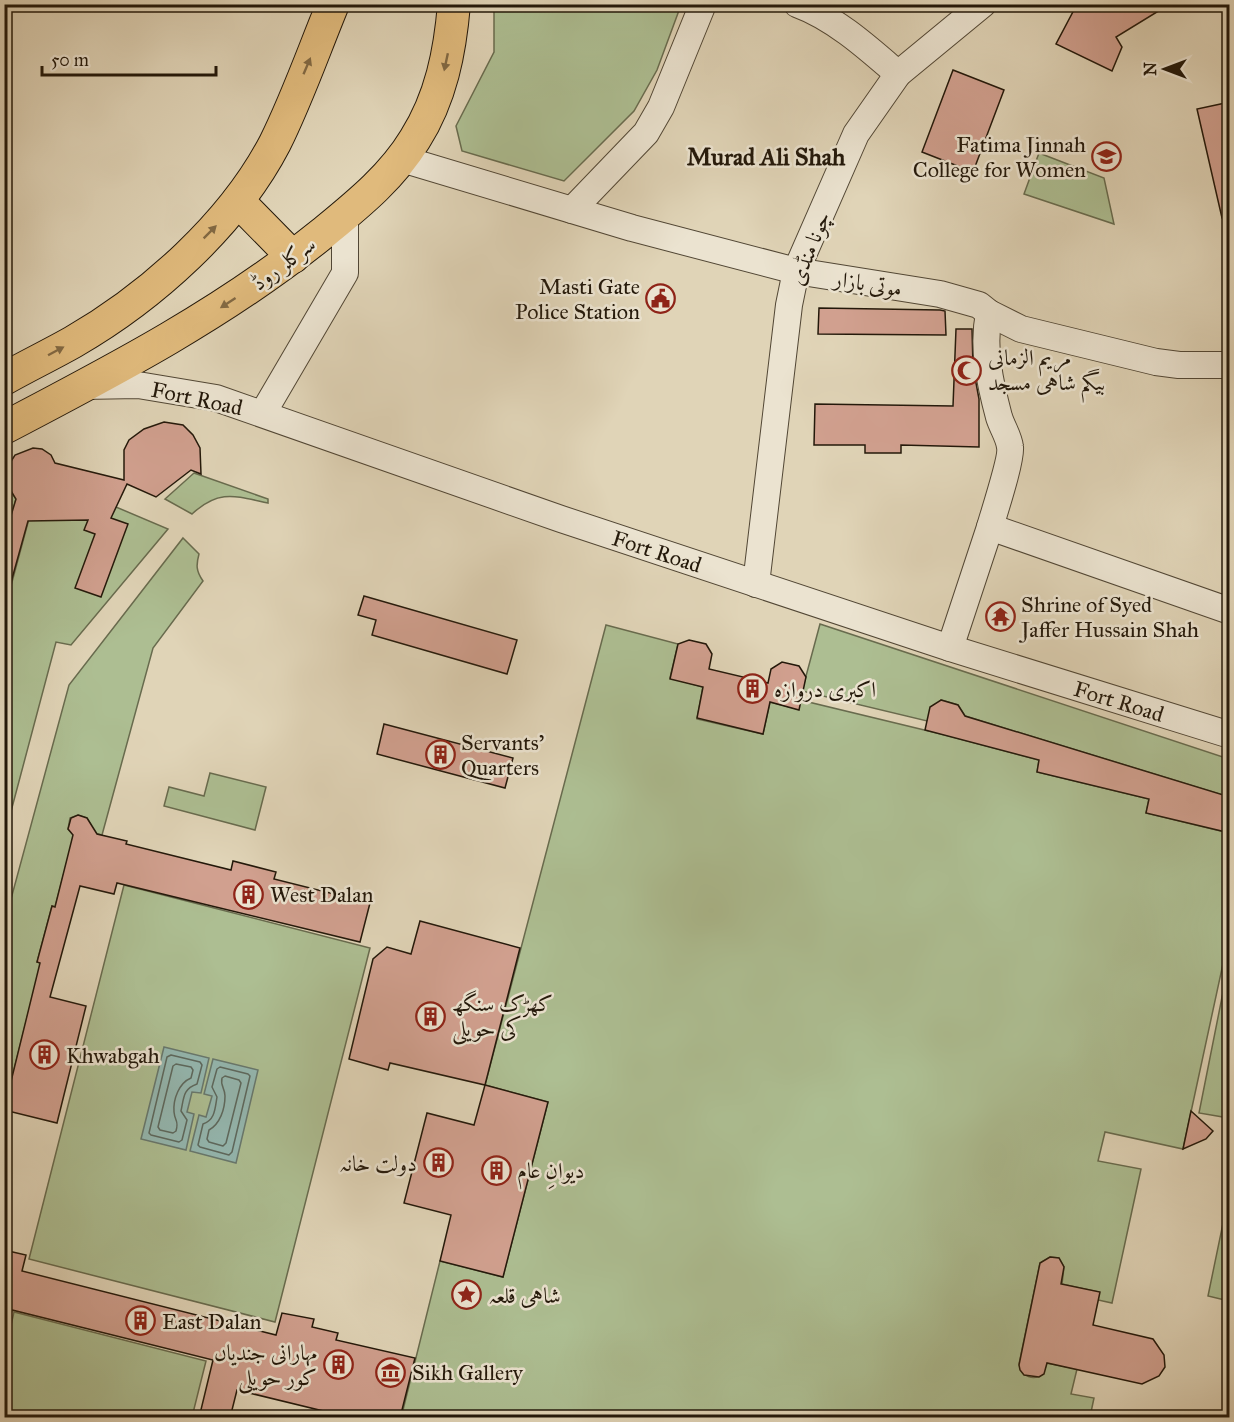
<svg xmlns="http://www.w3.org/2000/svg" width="1234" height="1422" font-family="'IM FELL Great Primer',Amiri,serif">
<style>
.green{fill:#adbe92;stroke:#686b4e;stroke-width:1.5}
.water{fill:#94b8b1;stroke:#67786e;stroke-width:1.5}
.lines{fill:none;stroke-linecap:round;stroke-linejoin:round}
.shore{stroke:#5c685e;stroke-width:1.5}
.building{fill:#d1a08f;stroke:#23180a;stroke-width:1.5}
.minor-casing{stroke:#524735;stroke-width:28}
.major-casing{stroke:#23180a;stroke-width:34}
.minor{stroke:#ebe3d0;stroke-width:26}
.major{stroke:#e0ba7c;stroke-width:32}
.oneway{fill:#826943}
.labels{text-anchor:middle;stroke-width:5;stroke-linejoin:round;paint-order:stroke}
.poi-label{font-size:22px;fill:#23180a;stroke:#ebe3d0;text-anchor:start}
.street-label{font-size:22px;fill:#23180a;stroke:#ebe3d0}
.neighbourhood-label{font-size:24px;font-weight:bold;fill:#23180a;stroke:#ebe3d0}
</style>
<rect width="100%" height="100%" fill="#e0d4b7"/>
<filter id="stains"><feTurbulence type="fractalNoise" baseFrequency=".00333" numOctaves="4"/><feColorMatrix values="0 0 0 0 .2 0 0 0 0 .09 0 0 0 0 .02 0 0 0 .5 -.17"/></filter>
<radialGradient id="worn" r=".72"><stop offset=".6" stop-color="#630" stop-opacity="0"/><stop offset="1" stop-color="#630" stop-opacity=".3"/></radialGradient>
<!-- green -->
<g class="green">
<path d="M494 5H681L657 70 634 111 564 181 462 151 456 126 494 52Z"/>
<path d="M1039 153 1104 178 1114 224 1024 194Z"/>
<path d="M11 460C4 474 6 487 16 499L5 539V465Z"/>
<path d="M194 473 268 499V503C235 496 219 489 192 514L165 499Z"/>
<path d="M33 504 116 507 168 529 71 645 56 642 5 834V608Z"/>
<path d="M183 538 199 554C196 565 196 571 203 581L153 648 102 835 90 832 91 825 87 818 78 815 70 818 68 829 74 835 55 907 52 906 37 962 41 963 5 1105V921L69 685Z"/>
<path d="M820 624 1229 759V797L965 716 958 705 941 700 927 721 802 691Z"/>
<path d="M606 625 678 644 670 678 703 687 697 719 763 734 770 702 798 709 800 700 945 735 1039 760 1037 772 1149 799 1146 813 1229 833V936L1183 1149 1105 1132 1098 1161 1141 1169 1112 1303 1098 1300 1099 1292 1062 1284 1064 1267 1059 1258 1050 1257 1040 1263 1019 1364C1021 1377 1034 1381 1043 1374L1047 1363 1077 1369 1071 1394 1094 1398 1090 1417 401 1418 440 1261 503 1277 548 1102 485 1085Z"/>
<path d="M210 773 266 787 255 830 164 806 169 787 204 796Z"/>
<path d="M124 885 370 948 275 1322 29 1259Z"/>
<path d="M1229 962V1118L1199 1113Z"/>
<path d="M1228 1199 1230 1200 1229 1301 1208 1296Z"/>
<path d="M14 1312 206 1361 192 1417H5V1351Z"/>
</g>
<!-- water -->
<g class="water">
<path d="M164 1047 209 1058 201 1093 192 1092 187 1112 194 1114 186 1150 141 1139Z"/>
<path d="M213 1059 258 1070 236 1163 190 1151 199 1115 206 1117 212 1096 204 1094Z"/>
</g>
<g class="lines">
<!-- shore -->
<g class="shore">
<path d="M171 1055 200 1062 202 1065 197 1084C183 1089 184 1097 181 1111L187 1120 182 1140 179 1142 151 1135 149 1133 167 1057Z"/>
<path d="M176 1064 191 1067 193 1070 191 1078C179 1083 173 1099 174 1112 175 1122 179 1120 176 1131L173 1133 160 1130 158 1127 173 1066Z"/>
<path d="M220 1067 248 1074 250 1076 232 1152 229 1155 200 1147 198 1145 203 1124C215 1120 215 1109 217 1097L212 1087 217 1069Z"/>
<path d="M225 1076 239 1080 241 1083 226 1143 223 1146 209 1142 207 1139 209 1130C220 1124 225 1109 225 1096 225 1088 220 1086 222 1078Z"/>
</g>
</g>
<!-- building -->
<g class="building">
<path d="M1080 4H1170L1116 37 1122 47 1112 71 1056 44 1075 8Z"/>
<path d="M953 70 1004 90 973 172 922 152Z"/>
<path d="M1230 102V217L1222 218 1197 109Z"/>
<path d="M819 308 940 310 945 311 946 335 818 334Z"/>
<path d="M956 329H972L973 367 979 399V447L901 445V453H865V445H814L815 404 953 406Z"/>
<path d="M164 422 183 425 193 435 200 448 201 474 191 470 156 497 127 484 111 518 128 524 101 597 75 588 95 534 84 530 88 520 28 521 10 586H4V539L16 499 8 486 7 475 8 466 15 455 33 448 42 449 51 455 55 463 124 480V450L129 440 144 429Z"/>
<path d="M364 596 517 640 507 674 372 635 376 620 358 615Z"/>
<path d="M689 640 706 644 712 654 709 669 768 683 771 669 782 662 799 666 806 677 799 710 770 702 763 734 697 718 703 687 670 679 678 644Z"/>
<path d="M941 700 958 705 965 716 1230 797V833L1146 813 1149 799 1037 772 1039 760 925 730 930 707Z"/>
<path d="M384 724 513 758 505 788 377 754Z"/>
<path d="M78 815 87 818 97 834 127 841 126 844 231 870 233 861 276 872 274 879 370 903 360 942 117 883 114 894 80 886 50 997 86 1006 57 1123 4 1110 40 963 37 962 52 906 55 907 73 835 68 829 71 818Z"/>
<path d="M420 921 520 948 485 1085 390 1063 388 1070 349 1059 373 959 387 947 411 954Z"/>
<path d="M485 1085 548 1102 503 1277 440 1261 451 1215 404 1203 427 1113 474 1125Z"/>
<path d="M1191 1111 1213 1131 1206 1139 1183 1149Z"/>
<path d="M4 1250 26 1255 22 1271 276 1335 282 1313 314 1319 312 1327 338 1333 336 1340 415 1358 400 1418H352L237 1390 230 1418H199L213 1360 12 1310 11 1314 4 1313Z"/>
<path d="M1050 1257 1059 1258 1064 1267 1061 1284 1100 1292 1093 1325 1153 1339 1164 1355 1165 1367 1159 1376 1142 1384 1047 1363 1044 1374 1039 1377 1024 1375 1020 1370 1019 1365 1040 1263Z"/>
</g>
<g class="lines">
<defs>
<g id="minor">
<path d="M797 4C835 18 868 48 898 74"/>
<path d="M402 159 632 228 796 271 940 294 979 305 989 313 1021 329 1156 362 1179 365H1230"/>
<path d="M572 210 646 133 661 107 703 4"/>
<path d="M989 313C982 348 990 383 999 417 1002 427 1009 437 1010 447 1012 458 994 513 990 527"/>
<path d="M83 386 138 385 216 398 561 519 950 648 1230 735"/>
<path d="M263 413 345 273V215"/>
<path d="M756 584 789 305 796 271 856 134 898 74 983 4"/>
<path d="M950 648 990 527 1230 611"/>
</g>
<g id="major">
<path d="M238 201 293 257"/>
<path d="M4 379C27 366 50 355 73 342 151 297 233 224 275 143 297 99 314 50 333 4"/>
<path d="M4 428C115 370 226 312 323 233 357 205 392 177 415 139 441 98 450 52 454 4"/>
</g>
</defs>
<!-- minor casing -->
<use href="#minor" class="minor-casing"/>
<!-- major casing -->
<use href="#major" class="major-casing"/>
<!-- minor -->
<use href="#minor" class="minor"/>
<!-- major -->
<use href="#major" class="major"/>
</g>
<!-- one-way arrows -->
<defs><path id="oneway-solid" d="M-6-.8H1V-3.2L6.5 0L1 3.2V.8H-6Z" transform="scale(1.5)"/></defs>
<g class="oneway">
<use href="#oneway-solid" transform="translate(446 62) rotate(102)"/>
<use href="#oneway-solid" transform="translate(307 66) rotate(-67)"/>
<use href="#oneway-solid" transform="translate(210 232) rotate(-45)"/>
<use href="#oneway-solid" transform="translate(228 303) rotate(147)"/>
<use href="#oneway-solid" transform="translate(56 351) rotate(-28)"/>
</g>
<!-- icons -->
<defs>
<symbol id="university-ring" viewBox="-11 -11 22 22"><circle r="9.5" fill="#ebe3d0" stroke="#8f2418" stroke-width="1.5"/><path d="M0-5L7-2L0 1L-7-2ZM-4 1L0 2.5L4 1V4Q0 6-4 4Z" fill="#8f2418"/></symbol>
<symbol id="civic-ring" viewBox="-11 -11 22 22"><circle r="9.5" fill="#ebe3d0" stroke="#8f2418" stroke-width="1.5"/><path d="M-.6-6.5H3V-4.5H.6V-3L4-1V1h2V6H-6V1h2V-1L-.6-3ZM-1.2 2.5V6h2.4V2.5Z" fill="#8f2418"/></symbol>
<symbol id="mosque-ring" viewBox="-11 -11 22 22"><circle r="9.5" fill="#ebe3d0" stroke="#8f2418" stroke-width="1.5"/><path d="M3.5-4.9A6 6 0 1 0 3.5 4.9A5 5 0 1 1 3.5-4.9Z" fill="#8f2418"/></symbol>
<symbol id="temple-ring" viewBox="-11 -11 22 22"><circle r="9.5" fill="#ebe3d0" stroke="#8f2418" stroke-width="1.5"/><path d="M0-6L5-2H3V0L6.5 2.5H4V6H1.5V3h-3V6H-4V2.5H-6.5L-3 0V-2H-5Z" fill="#8f2418"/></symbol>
<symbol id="building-ring" viewBox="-11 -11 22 22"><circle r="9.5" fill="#ebe3d0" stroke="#8f2418" stroke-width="1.5"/><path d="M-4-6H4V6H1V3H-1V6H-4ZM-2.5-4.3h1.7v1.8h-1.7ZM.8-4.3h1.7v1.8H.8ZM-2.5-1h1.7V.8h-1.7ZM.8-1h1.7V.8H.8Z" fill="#8f2418"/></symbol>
<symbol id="sight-ring" viewBox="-11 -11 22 22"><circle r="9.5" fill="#ebe3d0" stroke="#8f2418" stroke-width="1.5"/><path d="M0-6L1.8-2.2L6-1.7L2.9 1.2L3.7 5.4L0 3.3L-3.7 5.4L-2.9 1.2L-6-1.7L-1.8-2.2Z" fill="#8f2418"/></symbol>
<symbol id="museum-ring" viewBox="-11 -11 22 22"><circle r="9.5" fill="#ebe3d0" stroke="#8f2418" stroke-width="1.5"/><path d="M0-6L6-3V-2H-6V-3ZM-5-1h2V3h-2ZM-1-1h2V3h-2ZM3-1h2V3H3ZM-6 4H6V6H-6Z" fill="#8f2418"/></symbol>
</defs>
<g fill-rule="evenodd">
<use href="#university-ring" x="1090" y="140" width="33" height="33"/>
<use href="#civic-ring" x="644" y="282" width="33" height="33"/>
<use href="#mosque-ring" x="950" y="354" width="33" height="33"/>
<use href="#temple-ring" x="984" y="600" width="33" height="33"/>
<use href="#building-ring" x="736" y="672" width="33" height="33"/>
<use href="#building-ring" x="424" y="738" width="33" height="33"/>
<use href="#building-ring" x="232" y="878" width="33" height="33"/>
<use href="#building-ring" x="414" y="1000" width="33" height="33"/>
<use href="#building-ring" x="28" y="1038" width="33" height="33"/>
<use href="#building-ring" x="422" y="1146" width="33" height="33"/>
<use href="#building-ring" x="480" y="1154" width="33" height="33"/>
<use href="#sight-ring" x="450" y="1278" width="33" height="33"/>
<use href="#building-ring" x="124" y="1304" width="33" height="33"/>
<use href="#building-ring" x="322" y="1348" width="33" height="33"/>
<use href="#museum-ring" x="374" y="1356" width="33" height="33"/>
</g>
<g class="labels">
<!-- poi labels -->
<g class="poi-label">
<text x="1086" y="152" text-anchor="end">Fatima Jinnah<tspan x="1086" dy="25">College for Women</tspan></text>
<text x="640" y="294" text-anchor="end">Masti Gate<tspan x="640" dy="25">Police Station</tspan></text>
<text x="988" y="365">مریم الزمانی<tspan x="988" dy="25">بیگم شاہی مسجد</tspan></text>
<text x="1021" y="612">Shrine of Syed<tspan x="1021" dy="25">Jaffer Hussain Shah</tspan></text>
<text x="774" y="697">اکبری دروازہ</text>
<text x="461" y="750">Servants'<tspan x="461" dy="25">Quarters</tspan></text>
<text x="270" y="902">West Dalan</text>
<text x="452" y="1011">کھڑک سنگھ<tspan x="452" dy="25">کی حویلی</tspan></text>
<text x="66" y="1063">Khwabgah</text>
<text x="417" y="1171" text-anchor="end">دولت خانہ</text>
<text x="517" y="1178">دیوانِ عام</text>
<text x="488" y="1303">شاہی قلعہ</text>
<text x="162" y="1329">East Dalan</text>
<text x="317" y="1360" text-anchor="end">مہارانی جندیاں<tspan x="317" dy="25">کور حویلی</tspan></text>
<text x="412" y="1380">Sikh Gallery</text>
</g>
<!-- street labels -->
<g class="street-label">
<text transform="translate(809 248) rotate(-68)" y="8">چونا منڈی</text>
<text transform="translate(283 263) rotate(-37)" y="8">سرکلر روڈ</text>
<text transform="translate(868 283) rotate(9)" y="8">موتی بازار</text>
<text transform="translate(197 398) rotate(12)" y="8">Fort Road</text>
<text transform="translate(657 551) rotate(18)" y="8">Fort Road</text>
<text transform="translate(1119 701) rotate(17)" y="8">Fort Road</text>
</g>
<!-- neighbourhood labels -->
<g class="neighbourhood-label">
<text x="766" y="165">Murad Ali Shah</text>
</g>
</g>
<!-- margin -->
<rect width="1234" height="1422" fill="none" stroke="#e0d4b7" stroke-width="24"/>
<rect x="6" y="6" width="1222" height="1410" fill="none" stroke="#23180a" stroke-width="3"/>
<rect x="12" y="12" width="1210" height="1398" fill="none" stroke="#23180a" stroke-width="1.5"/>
<!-- north arrow -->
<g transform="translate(1165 69) rotate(270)" stroke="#ebe3d0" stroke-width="4.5" paint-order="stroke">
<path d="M0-4.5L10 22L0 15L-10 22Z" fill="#23180a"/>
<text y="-9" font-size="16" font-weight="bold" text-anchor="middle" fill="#23180a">N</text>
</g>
<!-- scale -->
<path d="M42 66v9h174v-9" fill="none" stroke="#23180a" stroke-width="3"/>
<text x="51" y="66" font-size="18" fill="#23180a" stroke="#ebe3d0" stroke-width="4.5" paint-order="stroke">50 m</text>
<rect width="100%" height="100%" filter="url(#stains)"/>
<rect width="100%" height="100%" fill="url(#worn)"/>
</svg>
